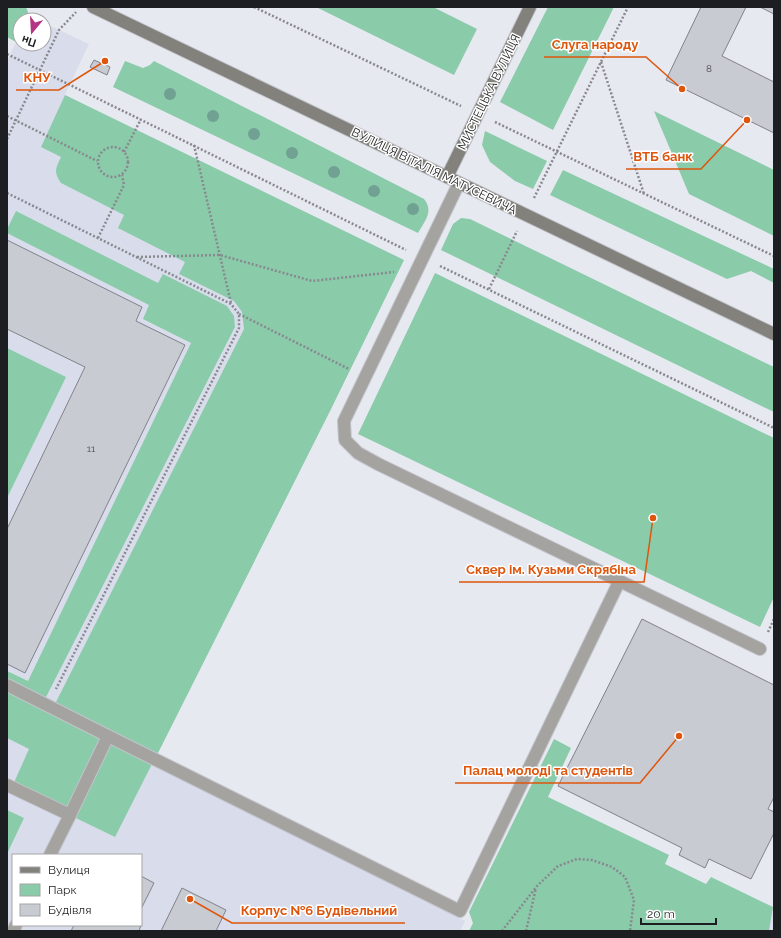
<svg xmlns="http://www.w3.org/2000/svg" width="781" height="938" font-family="Raleway,sans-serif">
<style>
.commercial{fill:#e2dcf2}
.built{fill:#d9ddeb;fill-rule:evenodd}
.green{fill:#8acbaa}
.building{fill:#c9cbd2;stroke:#818289}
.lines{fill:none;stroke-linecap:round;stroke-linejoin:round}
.lane-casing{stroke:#c3c4cc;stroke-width:14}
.secondary-casing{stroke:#c3c4cc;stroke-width:14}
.path{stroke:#88898f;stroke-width:2.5;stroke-dasharray:2 2;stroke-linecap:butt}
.lane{stroke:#a4a3a0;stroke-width:12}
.secondary{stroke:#82817c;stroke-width:12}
.tree{fill:#71a192}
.labels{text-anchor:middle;stroke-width:3;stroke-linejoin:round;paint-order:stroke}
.number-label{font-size:10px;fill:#48494d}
.street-label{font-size:12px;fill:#1d1e21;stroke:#fff}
.leader{fill:none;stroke:#de560d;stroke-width:1.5}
.callout-dot{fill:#de560d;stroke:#fff;stroke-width:1.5}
.callout-label{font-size:13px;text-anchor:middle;font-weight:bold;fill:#de560d;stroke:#fff;stroke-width:3;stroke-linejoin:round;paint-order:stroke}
</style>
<rect width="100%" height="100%" fill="#e7e9f1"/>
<!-- commercial -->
<path class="commercial" d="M774 905V931H769L773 907Z"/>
<!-- built -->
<path class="built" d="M44 23 89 44 65 95 404 260 330 411 152 764 465 921 460 931H7V61L20 34V44H44ZM13 855H141V925H13Z"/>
<!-- green -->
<g class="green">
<path d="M7 7H26L29 15 27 20H20V34L16 42 7 37Z"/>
<path d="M316 7H433L477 29 454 75Z"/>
<path d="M548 7H614L553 130 500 102Z"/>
<path d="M125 61 143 68 150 65 154 61 424 199C434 211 425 221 418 233L113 87Z"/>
<path d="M65 95 404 260 330 411 157 755 55 704 244 329 242 312 234 301 179 274 185 262 118 228 124 215 61 183C53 172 56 168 61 157L41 147Z"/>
<path d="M654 111 774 170V236L689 194Z"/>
<path d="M485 131 547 161 533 189 515 181 490 162 482 145Z"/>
<path d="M563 170 774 269V283L751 271 727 279 550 195Z"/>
<path d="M16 211 158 283 163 274 227 306 234 316 235 327 45 699 7 680V671L28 681 191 343 143 319 149 305 7 233V229Z"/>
<path d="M461 218 470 219 774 367V412L441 250 453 224Z"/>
<path d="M435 273 774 438V597L760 627 358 434Z"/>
<path d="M7 348 66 377 7 498Z"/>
<path d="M7 690 152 764 115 837 12 787 29 749 7 738Z"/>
<path d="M554 739 571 748 548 797 669 855 665 864 706 884 711 877 773 907 769 931H469L473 923 469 912Z"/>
<path d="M7 810 24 818 7 854Z"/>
</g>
<!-- building -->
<g class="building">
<path d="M701 7H746L722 56 774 82V133L666 80Z"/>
<path d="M760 7H774V14Z"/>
<path d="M94 60 110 67 107 75 90 67Z"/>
<path d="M7 240 142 307 136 321 185 345 25 673 7 664V529L85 367 7 329Z"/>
<path d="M642 619 774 685V797L768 809 774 812V833L751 879 709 859 705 868 679 855 682 848 558 786Z"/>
<path d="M141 876 154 883 141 909Z"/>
<path d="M182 888 226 910 216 931H161Z"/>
<path d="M74 925H141L139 931H71Z"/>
</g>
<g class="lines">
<defs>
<g id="lane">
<path d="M459 183 344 421 345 440 358 453 378 464 760 649"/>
<path d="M7 685 108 736"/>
<path d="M7 785 70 815 50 855"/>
<path d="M70 815 108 736 460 911 619 582"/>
<path d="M13 931 16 925"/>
</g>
<g id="secondary">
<path d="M93 7 774 334"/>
<path d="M447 177 530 7"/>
</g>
</defs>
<!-- lane casing -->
<use href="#lane" class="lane-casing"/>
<!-- secondary casing -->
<use href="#secondary" class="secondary-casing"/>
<!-- path -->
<g class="path">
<path d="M254 7 461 106"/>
<path d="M7 54 406 250"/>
<path d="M601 62 644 194"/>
<path d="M7 116 97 161"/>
<path d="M495 122 774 256"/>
<path d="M7 139 59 30 76 12"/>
<path d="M194 145 231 303"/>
<circle cx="113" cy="162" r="15"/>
<path d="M124 152 141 119"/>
<path d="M7 193 231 304 239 314V328L56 689"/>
<path d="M534 198 628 7"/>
<path d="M98 238 124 185 122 175"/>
<path d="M137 257 220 255 312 281 394 272"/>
<path d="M440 266 774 428"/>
<path d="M489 289 517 231"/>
<path d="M239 314 349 369"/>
<path d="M768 632 774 619"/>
<path d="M502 931 537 886 558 866 577 859 592 860 612 867 625 877 634 900 630 931"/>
<path d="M526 931 536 888"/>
</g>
<!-- lane -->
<use href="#lane" class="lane"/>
<!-- secondary -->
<use href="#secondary" class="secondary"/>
</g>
<!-- trees -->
<g class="tree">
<circle cx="170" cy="94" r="6"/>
<circle cx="213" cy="116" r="6"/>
<circle cx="254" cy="134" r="6"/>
<circle cx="292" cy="153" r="6"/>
<circle cx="334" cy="172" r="6"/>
<circle cx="374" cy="191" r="6"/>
<circle cx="413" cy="209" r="6"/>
</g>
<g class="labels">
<!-- number labels -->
<g class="number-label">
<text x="709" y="72">8</text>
<text x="91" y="452">11</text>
</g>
<!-- street labels -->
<g class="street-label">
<text transform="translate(489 92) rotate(-64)" y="4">МИСТЕЦЬКА ВУЛИЦЯ</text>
<text transform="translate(434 171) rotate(26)" y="4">ВУЛИЦЯ ВІТАЛІЯ МАТУСЕВИЧА</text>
</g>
</g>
<!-- callouts -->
<path class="leader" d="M682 89L646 57H544M105 61L59 90H16M747 120L701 169H626M653 518L644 582H459M679 736L640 783H455M190 899L232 923H405"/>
<g class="callout-dot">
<circle cx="682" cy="89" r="4"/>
<circle cx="105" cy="61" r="4"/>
<circle cx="747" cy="120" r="4"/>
<circle cx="653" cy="518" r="4"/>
<circle cx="679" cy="736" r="4"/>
<circle cx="190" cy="899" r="4"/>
</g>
<g class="callout-label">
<text x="595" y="49">Слуга народу</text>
<text x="37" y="82">КНУ</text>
<text x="663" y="161">ВТБ банк</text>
<text x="551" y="574">Сквер ім. Кузьми Скрябіна</text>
<text x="548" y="775">Палац молоді та студентів</text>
<text x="319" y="915">Корпус №6 Будівельний</text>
</g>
<!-- border -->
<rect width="781" height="938" fill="none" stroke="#1d1e21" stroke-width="16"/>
<!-- legend -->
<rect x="12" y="854" width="130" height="72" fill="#ffffff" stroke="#a5a5a6"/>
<rect x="20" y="867" width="20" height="6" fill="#82817c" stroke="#a5a5a6"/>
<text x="48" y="874" font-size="12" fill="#1d1e21">Вулиця</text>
<rect x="20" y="884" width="20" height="12" fill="#8acbaa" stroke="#a5a5a6"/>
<text x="48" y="894" font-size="12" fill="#1d1e21">Парк</text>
<rect x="20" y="904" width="20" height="12" fill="#c9cbd2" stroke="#a5a5a6"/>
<text x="48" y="914" font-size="12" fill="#1d1e21">Будівля</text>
<!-- north arrow -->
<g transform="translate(32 32) rotate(198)"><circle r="19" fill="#ffffff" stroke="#a5a5a6"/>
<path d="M0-3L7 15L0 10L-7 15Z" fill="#b43583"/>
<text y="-6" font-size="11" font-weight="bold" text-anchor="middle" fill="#1d1e21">Пн</text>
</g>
<!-- scale -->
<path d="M641 918v6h75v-6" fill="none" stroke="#1d1e21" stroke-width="2"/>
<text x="647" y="918" font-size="12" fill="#1d1e21" stroke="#ffffff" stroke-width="3" paint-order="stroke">20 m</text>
</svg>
